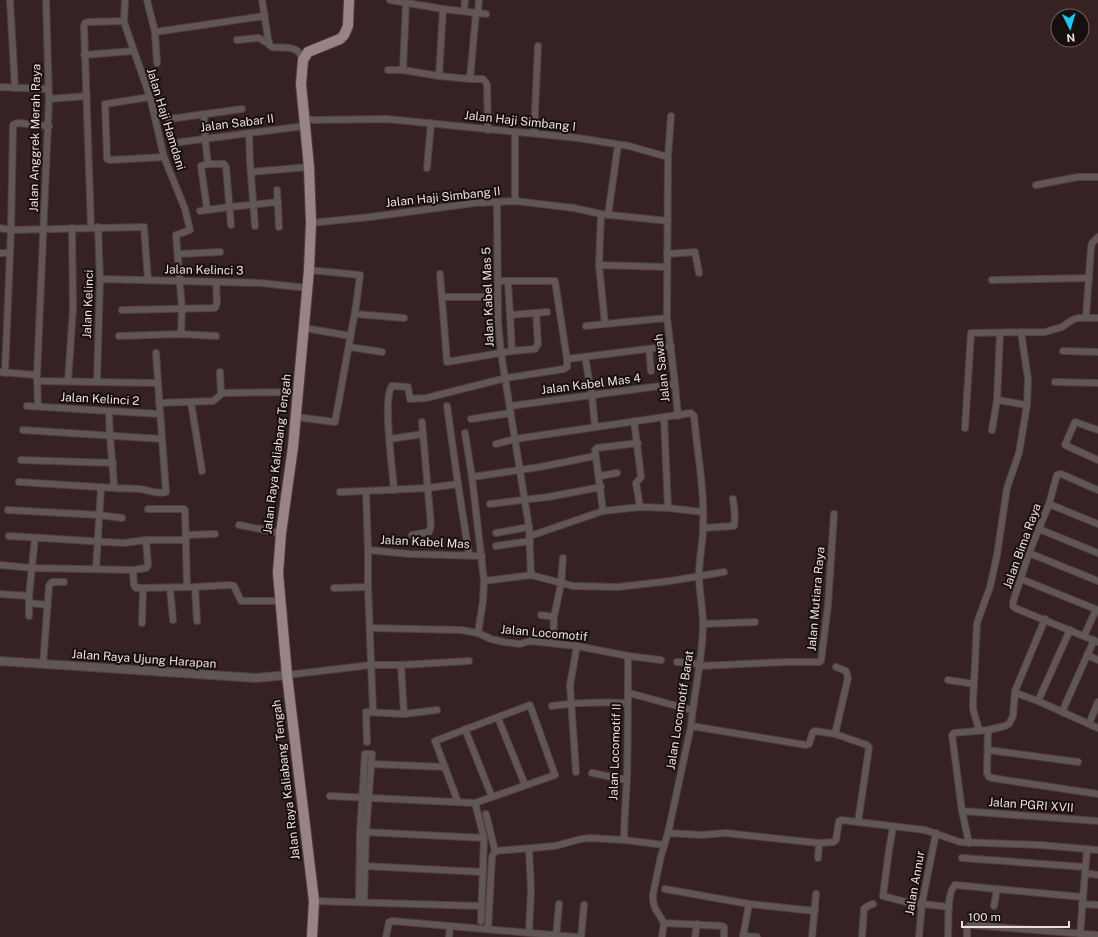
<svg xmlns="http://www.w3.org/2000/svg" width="1098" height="937" font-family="'Public Sans',sans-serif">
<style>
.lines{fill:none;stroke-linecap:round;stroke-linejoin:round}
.minor-casing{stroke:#533f41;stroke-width:8}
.tertiary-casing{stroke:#533f41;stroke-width:10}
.primary-casing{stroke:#533f41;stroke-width:12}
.minor{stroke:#615657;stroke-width:6}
.tertiary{stroke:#615657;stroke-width:8}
.primary{stroke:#9a8385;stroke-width:10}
.labels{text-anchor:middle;stroke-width:4;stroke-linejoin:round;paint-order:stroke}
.street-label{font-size:12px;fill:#eddedf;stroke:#170e0e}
</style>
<rect width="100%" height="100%" fill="#362123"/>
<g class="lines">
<defs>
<g id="minor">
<path d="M10 0 15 88"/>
<path d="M125 0 124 21 126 28 150 97 164 157 185 209 190 230 176 235 182 309 181 334"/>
<path d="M147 0 155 32 265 16"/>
<path d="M262 0 269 45 272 47C286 49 298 44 303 60"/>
<path d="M390 0 443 9 486 14"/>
<path d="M406 3 403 70 439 76 470 79 476 13"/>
<path d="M464 11 465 0"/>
<path d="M478 13 479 0"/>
<path d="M155 32 157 63"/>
<path d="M237 40 259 38 265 42H269"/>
<path d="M84 55 133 51"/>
<path d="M388 70H403"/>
<path d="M439 76 443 9"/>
<path d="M470 79H483L487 84 488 130"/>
<path d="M0 87 48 89"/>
<path d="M150 97 105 104 107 157V159L111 160 164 157"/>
<path d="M49 99 87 96"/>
<path d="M204 114 205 139 208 164"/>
<path d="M169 119 242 109"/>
<path d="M304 119 313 120 387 119 578 138 629 146 668 157 667 318 675 384 678 416"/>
<path d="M515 132V201"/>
<path d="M249 133 250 162 255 226"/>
<path d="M534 133 538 46"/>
<path d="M173 143 304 126"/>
<path d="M668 157 671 116"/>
<path d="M427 168 431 123"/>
<path d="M251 172 309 167"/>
<path d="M1036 185 1078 177H1098"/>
<path d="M277 190 279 227"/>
<path d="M497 202 498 321 501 353 529 527 531 575"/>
<path d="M207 209 201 166 208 164H224L226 167 231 225"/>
<path d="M200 211 229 207 278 202"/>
<path d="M601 214 599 265 605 324 667 318"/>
<path d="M608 215 618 145"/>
<path d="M311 223 370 217 475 203 515 201 574 208 601 214 668 221"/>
<path d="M91 227 84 26 85 23 88 22 124 21"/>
<path d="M0 228 11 230 144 227 148 280"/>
<path d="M0 253H10"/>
<path d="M178 254 220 252"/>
<path d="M667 254 695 252 699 273"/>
<path d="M599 265 667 267"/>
<path d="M440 274 447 362 512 351 535 349 538 344 536 313"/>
<path d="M100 279 261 283 308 288"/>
<path d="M992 280 1089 278"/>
<path d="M498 281H555L567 359"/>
<path d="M508 281 510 315 547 312"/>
<path d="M443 297H497"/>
<path d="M122 310 215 308 217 302 216 282"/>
<path d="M355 314 404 318"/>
<path d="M510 315 512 351"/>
<path d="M1086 317 1091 248 1092 243 1098 237"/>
<path d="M586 326 605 324"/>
<path d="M304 328 351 336"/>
<path d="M119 336 181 334 216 336"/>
<path d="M349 347 382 352"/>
<path d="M649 349 651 371"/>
<path d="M1063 351 1098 352"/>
<path d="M156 353 158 383"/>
<path d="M585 357 592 396 595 427"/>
<path d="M0 372 37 375"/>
<path d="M220 372 221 394"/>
<path d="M5 373 11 230 13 125 17 123 49 126"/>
<path d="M37 381 158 383 166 492C157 495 149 490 140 489 131 488 122 489 114 488"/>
<path d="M68 381 73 309 72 228"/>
<path d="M97 381 100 279 98 227"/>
<path d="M1055 382 1098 383"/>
<path d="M997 400 1027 405"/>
<path d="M191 402 202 471"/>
<path d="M159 403 213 401 223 393 298 392"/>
<path d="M27 406 160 414"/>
<path d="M38 406 37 375 49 99 46 0"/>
<path d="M447 406 458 484"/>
<path d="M510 406 675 384"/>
<path d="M296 417 335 422 356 306 360 275 309 270"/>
<path d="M664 417 668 508"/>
<path d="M471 419 511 413"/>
<path d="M634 421 641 477 636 483 640 507"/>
<path d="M965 428 971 333 1045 332 1062 327 1072 320 1078 318H1098"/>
<path d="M23 430 162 439"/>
<path d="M992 430 997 400 1000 333"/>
<path d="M1098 430 1075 422 1065 445 1098 460"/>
<path d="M465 433 472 477 484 581 483 601 478 633"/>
<path d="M390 439 423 434"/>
<path d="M496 444 515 439 691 413 694 416C697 451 705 492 703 527 703 543 699 559 699 575 699 592 703 608 703 624 703 658 694 692 691 726L668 833 661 856 653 894V901L655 908 664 923"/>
<path d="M21 460 113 463"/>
<path d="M600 476 617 473"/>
<path d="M472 477 540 467 595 456"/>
<path d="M19 482 114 488C113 462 109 437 109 411"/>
<path d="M394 490C393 471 382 398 392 386L408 387 410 399 426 398 506 378 564 369 567 367V359L671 346"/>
<path d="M1098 490 1061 474 1057 475 1049 504 1029 553 1013 602V606L1015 608 1098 642"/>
<path d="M340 492 366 491"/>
<path d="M490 504 548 497 601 487"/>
<path d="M1049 504 1098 524"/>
<path d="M148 509H184L185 510 187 587"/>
<path d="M8 510 99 515 122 518"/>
<path d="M603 511 595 450 597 448 638 443"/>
<path d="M239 525 281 533"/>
<path d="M703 528 734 526C736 518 734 508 733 499"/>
<path d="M1039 529 1098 553"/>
<path d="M496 533 529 527"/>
<path d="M186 535 215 534"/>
<path d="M412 535 429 532 431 526 422 422"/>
<path d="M9 536 123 543 146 540H186"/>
<path d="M530 536 603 511 640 507 668 508 703 512"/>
<path d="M496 546 530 541"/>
<path d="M368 550 410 554 482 556"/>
<path d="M1029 553 1098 581"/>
<path d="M0 565 33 568 133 570 146 568 148 565 146 540"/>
<path d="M96 569 101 488"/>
<path d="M133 570 134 585 136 588 195 587 229 585 234 586 241 601H281"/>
<path d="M1021 579 1098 610"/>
<path d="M484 581 531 575 573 586 618 587 670 581 724 572"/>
<path d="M195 587 197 621"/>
<path d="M170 588 173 620"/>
<path d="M334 588 368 587"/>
<path d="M0 594 29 596"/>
<path d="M29 603 48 605"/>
<path d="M541 615 554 617"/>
<path d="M29 616V596L35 538"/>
<path d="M142 623 143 589"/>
<path d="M703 624 755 622"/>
<path d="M370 628 461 630 478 633 491 639 504 642 520 644 530 641 577 646 628 656 661 660"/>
<path d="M1084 636 1096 610"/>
<path d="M553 643 554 617 561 584 563 558"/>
<path d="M1087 655 1098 660"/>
<path d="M677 662 700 664"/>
<path d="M43 664 49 586 52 582H64"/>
<path d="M401 665 404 714"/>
<path d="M700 666 786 662H819L821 661 828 605 834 514"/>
<path d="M287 675 371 665H401L469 661"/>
<path d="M948 680 974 684"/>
<path d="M629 693 692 710"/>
<path d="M1016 693 1038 701 1098 728"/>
<path d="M1038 701 1070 630"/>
<path d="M552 706C578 702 603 702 628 703"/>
<path d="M373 712 368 587V550L366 491 428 488 458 484 469 555"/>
<path d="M1062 712 1094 640"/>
<path d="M498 718 525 785"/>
<path d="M1089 724 1098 702"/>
<path d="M691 726 806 745 809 744 813 732 815 731 835 734 867 745 869 748 858 822"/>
<path d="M465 729 492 797"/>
<path d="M979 730 973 709V700L974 684 977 623 990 587 997 555 1007 488 1019 453 1027 405 1028 379 1021 332"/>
<path d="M988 730 987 773 989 777 992 778 1098 794"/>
<path d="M835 734 848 678 846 671 836 667"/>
<path d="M367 742 366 712 404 714 437 710"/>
<path d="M988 750 1078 762"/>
<path d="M371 764 445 767"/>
<path d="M576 772 570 685 577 646"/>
<path d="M592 773 627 780"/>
<path d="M330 796 475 803 555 775 530 705 435 741 458 802"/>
<path d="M475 803 484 838 481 921"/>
<path d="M962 811 1098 821"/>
<path d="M486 814 495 851"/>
<path d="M893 827 889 850 883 896 906 902 949 907"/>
<path d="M364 832 484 838"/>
<path d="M668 833 703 835 725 833 819 843 834 842 836 840 839 821 841 820 925 830 960 842 1040 845 1098 850"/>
<path d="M624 840C624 819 626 799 627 778 628 738 628 697 628 656"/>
<path d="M969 843 962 811 952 735 954 733 988 730 1005 726 1009 724 1013 716 1015 691 1045 619"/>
<path d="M818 858 819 843"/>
<path d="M962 858 1085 867"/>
<path d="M363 866 483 872"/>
<path d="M1085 873 1098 875"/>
<path d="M665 889 749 904 815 911"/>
<path d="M314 901 481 906"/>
<path d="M359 902 360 832 365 754H372L366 832 364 902"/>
<path d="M1082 904 1098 905"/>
<path d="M994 906 997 889"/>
<path d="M488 929 492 857 495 851 555 846 581 839 591 838 624 840 664 845"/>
<path d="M529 932 531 890 529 849"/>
<path d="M1080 935 1087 849"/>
<path d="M743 936 757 937"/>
<path d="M386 937 389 922 392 921 576 937"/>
<path d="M449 937 450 926"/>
<path d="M556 937 559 904"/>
<path d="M581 937 584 905"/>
<path d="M662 937 664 923 722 926 724 927V937"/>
<path d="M695 937 697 924"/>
<path d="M743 937 749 904"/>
<path d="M812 937 816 894"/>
<path d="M862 937 864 909 868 906 873 904"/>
<path d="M919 937 922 903 936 833"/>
<path d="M948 937C949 924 946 894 955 885L1082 897"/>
<path d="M967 937V928L970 925 1098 935"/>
</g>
<path id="tertiary" d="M0 661 256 678 287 675"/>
<path id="primary" d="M312 937 314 901 287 675 278 573 281 533 293 447 309 270 311 223 309 167 301 84 303 60 308 52 340 39 344 35 348 26 349 0"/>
</defs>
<!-- minor casing -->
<use href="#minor" class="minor-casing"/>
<!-- tertiary casing -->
<use href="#tertiary" class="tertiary-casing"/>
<!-- primary casing -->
<use href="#primary" class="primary-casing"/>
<!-- minor -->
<use href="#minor" class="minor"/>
<!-- tertiary -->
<use href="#tertiary" class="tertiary"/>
<!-- primary -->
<use href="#primary" class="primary"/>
</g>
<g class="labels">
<!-- street labels -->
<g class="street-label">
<text transform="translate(166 119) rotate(73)" y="4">Jalan Haji Hamdani</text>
<text transform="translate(520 121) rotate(6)" y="4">Jalan Haji Simbang I</text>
<text transform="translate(237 123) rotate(-7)" y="4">Jalan Sabar II</text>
<text transform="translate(35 138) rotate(-89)" y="4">Jalan Anggrek Merah Raya</text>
<text transform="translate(443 197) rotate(-6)" y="4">Jalan Haji Simbang II</text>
<text transform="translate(204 270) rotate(1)" y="4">Jalan Kelinci 3</text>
<text transform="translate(488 297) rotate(-92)" y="4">Jalan Kabel Mas 5</text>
<text transform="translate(88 304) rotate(-88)" y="4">Jalan Kelinci</text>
<text transform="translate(662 368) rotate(-96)" y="4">Jalan Sawah</text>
<text transform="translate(591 384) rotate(-7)" y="4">Jalan Kabel Mas 4</text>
<text transform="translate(100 399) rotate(3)" y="4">Jalan Kelinci 2</text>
<text transform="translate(277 454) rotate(-83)" y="4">Jalan Raya Kaliabang Tengah</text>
<text transform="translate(425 542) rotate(3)" y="4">Jalan Kabel Mas</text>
<text transform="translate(1022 546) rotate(-70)" y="4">Jalan Bima Raya</text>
<text transform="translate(816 599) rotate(-85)" y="4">Jalan Mutiara Raya</text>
<text transform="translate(544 633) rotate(5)" y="4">Jalan Locomotif</text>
<text transform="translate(144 659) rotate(4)" y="4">Jalan Raya Ujung Harapan</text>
<text transform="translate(680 710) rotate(-81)" y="4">Jalan Locomotif Barat</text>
<text transform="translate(615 752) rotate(-88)" y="4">Jalan Locomotif II</text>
<text transform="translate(286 780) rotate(-97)" y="4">Jalan Raya Kaliabang Tengah</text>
<text transform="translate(1031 805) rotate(4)" y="4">Jalan PGRI XVII</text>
<text transform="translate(915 883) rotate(-80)" y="4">Jalan Annur</text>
</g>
</g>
<!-- north arrow -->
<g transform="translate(1070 28) rotate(175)"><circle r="19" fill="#170e0e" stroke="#6d6162"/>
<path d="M0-3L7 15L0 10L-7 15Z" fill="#17cafb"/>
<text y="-6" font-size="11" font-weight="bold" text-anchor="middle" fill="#eddedf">N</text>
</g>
<!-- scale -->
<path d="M962 921v6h107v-6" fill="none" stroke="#eddedf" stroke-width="2"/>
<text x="968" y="921" font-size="12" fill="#eddedf" stroke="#170e0e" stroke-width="3" paint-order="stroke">100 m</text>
</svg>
